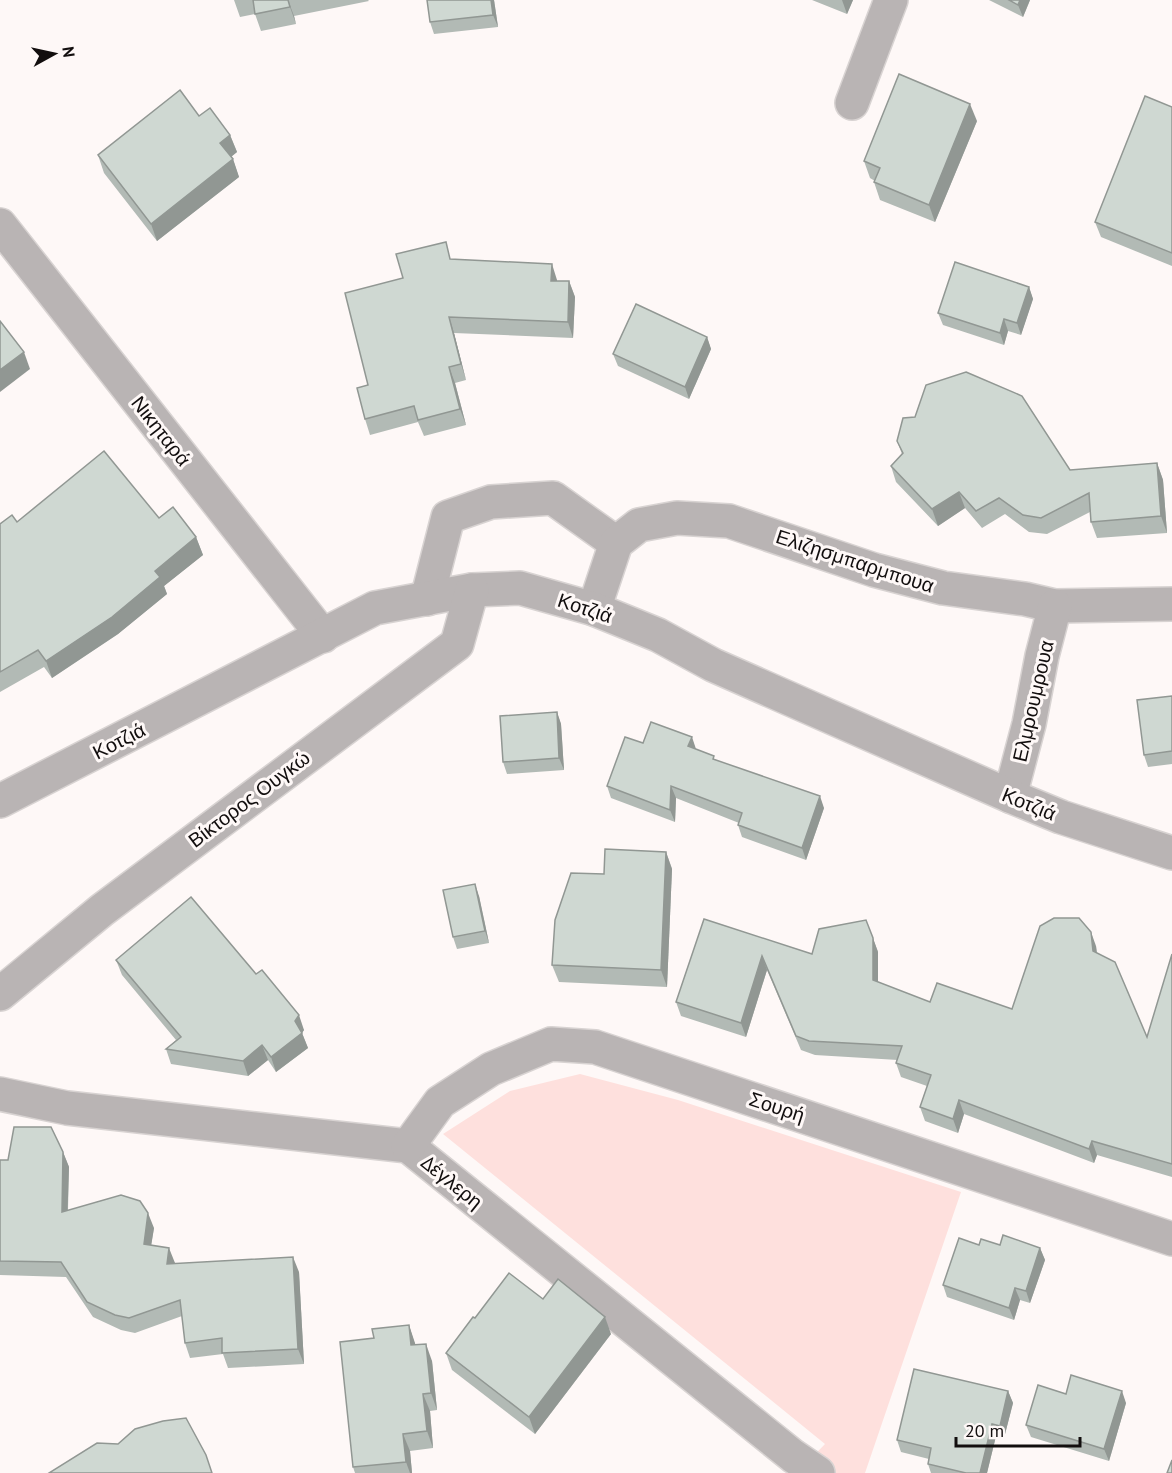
<svg xmlns="http://www.w3.org/2000/svg" width="1172" height="1473" font-family="'PT Sans',sans-serif">
<style>
.green{fill:#fee0dd}
.lines{fill:none;stroke-linecap:round;stroke-linejoin:round}
.minor-casing{stroke:#d8d3d2;stroke-width:36}
.minor{stroke:#b9b4b4;stroke-width:33}
.wall{fill:#b2bab5}
.shaded-wall{fill:#919793}
.building{fill:#cfd8d2;stroke:#919793;stroke-width:1.5}
.labels{text-anchor:middle;stroke-width:6;stroke-linejoin:round;paint-order:stroke}
.street-label{font-size:20px;fill:#120e0e;stroke:#fef8f7}
</style>
<rect width="100%" height="100%" fill="#fef8f7"/>
<!-- green -->
<path class="green" d="M580 1074 678 1100 961 1192 865 1473H797L825 1444 443 1134 510 1091Z"/>
<g class="lines">
<defs>
<g id="minor">
<path d="M852 103 891 0"/>
<path d="M0 225 323 636"/>
<path d="M427 599 448 517 491 502 553 498 616 543"/>
<path d="M594 609 616 543 639 525 677 518 729 521 874 570 943 588 1025 599 1055 606 1172 604"/>
<path d="M1010 796 1029 724 1042 656 1055 606"/>
<path d="M0 801 375 608 472 590 520 588 594 609 658 635 713 665 1010 796 1061 817 1172 853"/>
<path d="M0 994 102 910 457 644 472 590"/>
<path d="M0 1094 67 1108 408 1146 793 1456 818 1473"/>
<path d="M408 1146 440 1102 491 1069 551 1044 595 1047 1172 1239"/>
</g>
</defs>
<!-- minor casing -->
<use href="#minor" class="minor-casing"/>
<!-- minor -->
<use href="#minor" class="minor"/>
</g>
<!-- wall -->
<g class="wall">
<path d="M234 0H368L369 1 294 16 296 24 261 31 255 14 240 17Z"/>
<path d="M494 0 498 27 434 34 430 22Z"/>
<path d="M812 0H853L847 14Z"/>
<path d="M989 0H1030L1023 17Z"/>
<path d="M1172 107V266L1101 237 1095 222Z"/>
<path d="M199 116 230 135 237 152 231 157 233 159 239 177 157 241 104 173 98 155Z"/>
<path d="M977 121 935 222 880 200 874 182 875 181 870 178 864 161Z"/>
<path d="M452 259 557 280V281H569L575 297 573 338 454 333 466 380 455 383 466 425 424 436 418 422 370 435 365 419 368 385 403 278Z"/>
<path d="M1029 287 1033 299 1021 335 1008 331 1004 345 943 325 938 313Z"/>
<path d="M707 337 711 349 689 399 618 366 613 354Z"/>
<path d="M915 417 1070 470 1157 463 1163 480 1167 533 1097 538 1091 522 1090 512 1047 534 1029 532 1005 514 982 528 965 508 938 526 896 482 891 466 902 454 897 441Z"/>
<path d="M159 518 196 537 203 555 164 586 167 594 118 634 52 678 44 667 0 692V524L17 522Z"/>
<path d="M1172 696V764L1148 767 1144 755Z"/>
<path d="M557 712 561 724 564 770 507 774 503 762Z"/>
<path d="M643 743 716 760 824 808 806 860 742 837 738 825 739 823 676 798 675 822 611 798 607 786Z"/>
<path d="M666 852 672 869 667 987 559 982 552 965 604 874Z"/>
<path d="M479 896 489 943 457 949 453 937Z"/>
<path d="M704 919 812 954 866 920 878 952V982L930 1002 1012 1009 1096 946 1097 953 1147 1037 1172 954V1177L1097 1155 1094 1163 964 1114 958 1133 925 1121 920 1107 927 1086 901 1077 896 1063 898 1060 815 1055 801 1050 767 970 746 1037 681 1016 676 1002Z"/>
<path d="M116 960 256 974 304 1030 302 1033 308 1048 276 1072 268 1060 248 1076 171 1064 166 1049 176 1040 122 975Z"/>
<path d="M63 1152 69 1167 68 1210 154 1228 151 1245 175 1263 299 1272 304 1364 228 1368 223 1354 190 1358 185 1343 182 1316 135 1333 121 1330 93 1317 66 1277 0 1275V1160H8Z"/>
<path d="M979 1245 1040 1248 1045 1260 1030 1303 1020 1300 1014 1320 947 1297 943 1285Z"/>
<path d="M475 1318 611 1334 535 1434 452 1370 446 1353Z"/>
<path d="M409 1325 415 1345 432 1361 437 1410 430 1411 433 1448 410 1451 412 1473H355L353 1467 374 1338Z"/>
<path d="M1008 1391 1013 1403 1004 1438 996 1436 987 1473H931L928 1464 929 1459 901 1452 897 1440Z"/>
<path d="M1066 1394 1126 1403 1109 1461 1031 1437 1026 1425Z"/>
</g>
<!-- shaded-wall -->
<g class="shaded-wall">
<path d="M288 0 294 16 296 24 290 7Z"/>
<path d="M491 0H494L498 27 493 15Z"/>
<path d="M842 0H853L847 14Z"/>
<path d="M1020 0H1030L1023 17 1018 5Z"/>
<path d="M970 104 977 121 935 222 929 205Z"/>
<path d="M230 135 237 152 227 160 220 143Z"/>
<path d="M233 159 239 177 157 241 151 224Z"/>
<path d="M552 264 557 280V297L551 281Z"/>
<path d="M569 281 575 297 573 338 568 322Z"/>
<path d="M1029 287 1033 299 1021 335 1017 323Z"/>
<path d="M449 317 454 333 466 380 461 364Z"/>
<path d="M1004 319 1008 331 1004 345 1000 333Z"/>
<path d="M707 337 711 349 689 399 685 387Z"/>
<path d="M24 352 30 369 0 392V370Z"/>
<path d="M449 367 455 383 466 425 460 409Z"/>
<path d="M1157 463 1163 480 1167 533 1161 516Z"/>
<path d="M959 492 965 508 938 526 932 509Z"/>
<path d="M196 537 203 555 164 586 167 594 118 634 52 678 46 661Z"/>
<path d="M557 712 561 724 564 770 559 758Z"/>
<path d="M692 737 696 749 688 746Z"/>
<path d="M671 786 676 798 675 822 670 810Z"/>
<path d="M820 796 824 808 806 860 802 848Z"/>
<path d="M666 852 672 869 667 987 661 970Z"/>
<path d="M475 884 479 896 489 943 485 931Z"/>
<path d="M1091 932 1096 946 1098 965 1093 951Z"/>
<path d="M873 938 878 952V994L873 980Z"/>
<path d="M762 956 767 970 746 1037 741 1023Z"/>
<path d="M299 1015 304 1030 302 1033 308 1048 276 1072 271 1057Z"/>
<path d="M262 1045 268 1060 248 1076 243 1061Z"/>
<path d="M959 1100 964 1114 958 1133 953 1119Z"/>
<path d="M1092 1141 1097 1155 1094 1163 1089 1149Z"/>
<path d="M63 1152 69 1167 67 1227 62 1212Z"/>
<path d="M148 1213 154 1228 149 1259 144 1244Z"/>
<path d="M169 1248 175 1263 167 1264Z"/>
<path d="M1040 1248 1045 1260 1030 1303 1026 1291Z"/>
<path d="M293 1257 299 1272 304 1364 298 1349Z"/>
<path d="M1015 1288 1020 1300 1014 1320 1009 1308Z"/>
<path d="M605 1317 611 1334 535 1434 529 1417Z"/>
<path d="M409 1325 415 1343 417 1363 411 1345Z"/>
<path d="M426 1344 432 1361 437 1410 431 1393Z"/>
<path d="M1008 1391 1013 1403 1004 1438 1000 1426Z"/>
<path d="M1122 1391 1126 1403 1109 1461 1104 1449Z"/>
<path d="M423 1394 430 1411 433 1448 427 1431Z"/>
<path d="M992 1424 996 1436 987 1473H980Z"/>
<path d="M403 1434 410 1451 412 1473H410L406 1462Z"/>
</g>
<!-- building -->
<g class="building">
<path d="M253 0H288L290 7 255 14Z"/>
<path d="M427 0H491L493 15 430 22Z"/>
<path d="M1009 0H1020L1018 5Z"/>
<path d="M899 74 970 104 929 205 874 182 880 168 864 161Z"/>
<path d="M180 90 199 116 210 108 230 135 220 143 233 159 151 224 98 155Z"/>
<path d="M1145 96 1172 107V253L1095 222Z"/>
<path d="M446 242 450 259 552 264 551 281H569L568 322 449 317 461 364 449 367 460 409 418 420 414 406 365 419 357 388 368 385 345 293 403 278 396 254Z"/>
<path d="M955 262 1029 287 1017 323 1004 319 1000 333 938 313Z"/>
<path d="M636 304 707 337 685 387 613 354Z"/>
<path d="M0 321 24 352 0 370Z"/>
<path d="M966 372 1022 396 1070 470 1157 463 1161 516 1091 522 1089 493 1041 518 1023 515 999 498 976 511 959 492 932 509 891 466 903 453 897 441 903 418 915 417 926 385Z"/>
<path d="M104 451 159 518 173 507 196 537 155 571 160 577 112 617 46 661 38 650 0 672V524L12 515 17 522Z"/>
<path d="M1172 696V751L1144 755 1137 700Z"/>
<path d="M557 712 559 758 503 762 500 716Z"/>
<path d="M651 722 692 737 688 746 714 756 713 759 820 796 802 848 738 825 742 813 671 786 670 810 607 786 625 737 643 743Z"/>
<path d="M605 849 666 852 661 970 552 965 555 920 571 873 604 874Z"/>
<path d="M475 884 485 931 453 937 443 890Z"/>
<path d="M191 897 256 974 262 970 299 1015 295 1021 302 1033 271 1057 262 1045 243 1061 166 1049 181 1037 116 960Z"/>
<path d="M1054 918H1079L1091 932 1093 951 1115 962 1147 1037 1172 954V1164L1092 1141 1089 1149 959 1100 953 1119 920 1107 931 1075 896 1063 902 1046 809 1041 796 1036 762 956 741 1023 676 1002 704 919 812 954 819 929 866 920 873 938V980L930 1002 937 983 1012 1009 1040 926Z"/>
<path d="M14 1127H51L63 1152 62 1212 121 1195 140 1201 148 1213 144 1244 169 1248 167 1264 293 1257 298 1349 222 1353V1338L185 1343 180 1300 129 1318 115 1315 87 1302 61 1262 0 1261V1160H8Z"/>
<path d="M1003 1235 1040 1248 1026 1291 1015 1288 1009 1308 943 1285 959 1238 979 1245 981 1239 1000 1245Z"/>
<path d="M509 1273 543 1299 558 1279 605 1317 529 1417 446 1353 473 1317 475 1318Z"/>
<path d="M409 1325 411 1345 426 1344 431 1393 423 1394 427 1431 403 1434 406 1462 353 1467 340 1342 374 1338 372 1329Z"/>
<path d="M914 1369 1008 1391 1000 1426 992 1424 980 1473H966L928 1464 931 1448 897 1440Z"/>
<path d="M1071 1375 1122 1391 1104 1449 1026 1425 1038 1385 1066 1394Z"/>
<path d="M186 1418 206 1455 212 1473H49L97 1443 118 1444 135 1429 163 1421Z"/>
<path d="M1172 1460V1473H1167Z"/>
</g>
<g class="labels">
<!-- street labels -->
<g class="street-label">
<text transform="translate(161 431) rotate(52)" y="7">Νικηταρά</text>
<text transform="translate(855 561) rotate(18)" y="7">Ελιζησμπαρμπουα</text>
<text transform="translate(585 608) rotate(18)" y="7">Κοτζιά</text>
<text transform="translate(1033 701) rotate(-77)" y="7">Ελμρουμρουα</text>
<text transform="translate(119 741) rotate(-27)" y="7">Κοτζιά</text>
<text transform="translate(249 799) rotate(-37)" y="7">Βίκτορος Ουγκώ</text>
<text transform="translate(1029 804) rotate(22)" y="7">Κοτζιά</text>
<text transform="translate(777 1107) rotate(18)" y="7">Σουρή</text>
<text transform="translate(452 1182) rotate(39)" y="7">Δέγλερη</text>
</g>
</g>
<!-- north arrow -->
<g transform="translate(54 54) rotate(82)" stroke="#fef8f7" stroke-width="4.5" paint-order="stroke">
<path d="M0-4.5L10 22L0 15L-10 22Z" fill="#120e0e"/>
<text y="-9" font-size="16" font-weight="bold" text-anchor="middle" fill="#120e0e">N</text>
</g>
<!-- scale -->
<path d="M956 1437v9h124v-9" fill="none" stroke="#120e0e" stroke-width="3"/>
<text x="965" y="1437" font-size="18" fill="#120e0e" stroke="#fef8f7" stroke-width="4.5" paint-order="stroke">20 m</text>
</svg>
